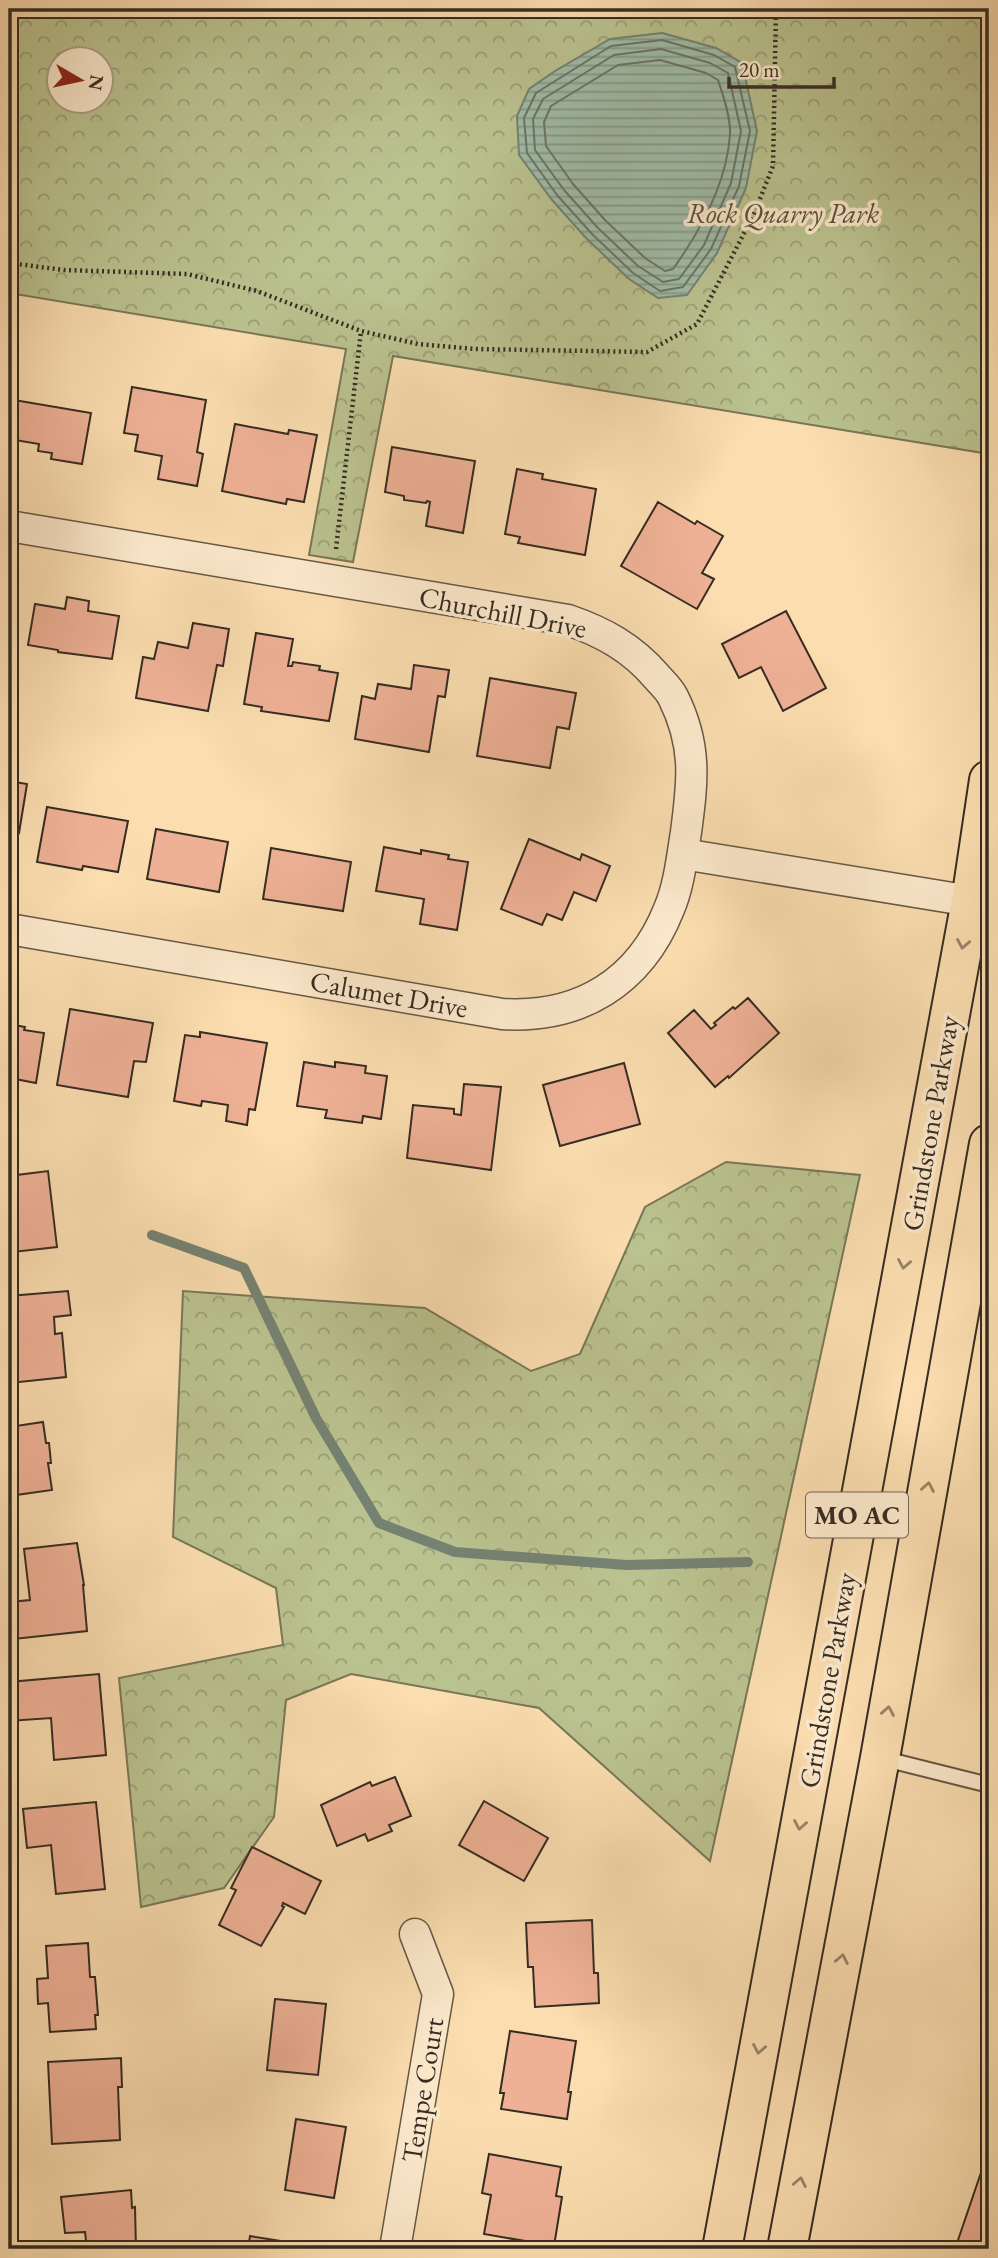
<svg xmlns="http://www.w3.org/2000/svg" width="998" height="2258" font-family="'EB Garamond',serif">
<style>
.forest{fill:url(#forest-crowns);stroke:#787758;stroke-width:2;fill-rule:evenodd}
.water{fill:url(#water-rules);stroke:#758272;stroke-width:2}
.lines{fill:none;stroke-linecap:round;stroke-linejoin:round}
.shore{stroke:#6a7465;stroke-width:2}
.stream{stroke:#758272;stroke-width:10}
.building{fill:#efb196;stroke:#362c22;stroke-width:2}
.service-casing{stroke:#675846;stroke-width:18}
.minor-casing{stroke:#675846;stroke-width:33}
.primary-casing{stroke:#362c22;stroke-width:42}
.path{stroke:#362c22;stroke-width:4.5;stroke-dasharray:2 3.5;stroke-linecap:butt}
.service{stroke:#fce9cc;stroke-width:14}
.minor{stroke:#fce9cc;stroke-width:30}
.primary{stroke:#fbddb0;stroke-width:38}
.oneway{stroke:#988469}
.labels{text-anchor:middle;stroke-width:7;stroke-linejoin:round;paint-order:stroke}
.shield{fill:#fce9cc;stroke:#716555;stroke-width:2}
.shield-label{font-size:26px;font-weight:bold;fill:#362c22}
.park-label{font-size:28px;font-style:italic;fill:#57523d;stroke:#fce9cc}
.street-label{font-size:28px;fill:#362c22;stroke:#fce9cc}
</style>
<defs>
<pattern id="forest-crowns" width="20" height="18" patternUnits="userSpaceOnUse" patternTransform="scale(1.75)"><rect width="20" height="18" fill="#bac28f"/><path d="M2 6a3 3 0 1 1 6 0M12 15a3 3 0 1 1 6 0" fill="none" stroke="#989e74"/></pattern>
<pattern id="water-rules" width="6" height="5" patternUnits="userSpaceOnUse" patternTransform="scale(1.75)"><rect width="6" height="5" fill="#9fbca8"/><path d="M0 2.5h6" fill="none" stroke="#829988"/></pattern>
</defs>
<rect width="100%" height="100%" fill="#fbddb0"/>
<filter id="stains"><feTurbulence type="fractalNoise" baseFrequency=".00286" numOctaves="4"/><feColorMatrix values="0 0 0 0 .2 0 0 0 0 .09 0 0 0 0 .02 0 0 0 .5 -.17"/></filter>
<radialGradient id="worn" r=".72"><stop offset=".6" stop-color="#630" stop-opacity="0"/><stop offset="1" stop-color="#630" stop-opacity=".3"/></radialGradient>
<!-- forest -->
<g class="forest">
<path d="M9 9H989V454L393 356 353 562 309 555 346 349 9 293ZM60 60H102V102H60Z"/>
<path d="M726 1162 860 1175 710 1861 539 1708 351 1674 286 1700 274 1817 224 1888 141 1907 119 1678 283 1645 276 1588 173 1537 183 1291 425 1308 531 1371 580 1354 645 1207Z"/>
</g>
<!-- water -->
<path class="water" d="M662 33 716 48 742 63 757 131 746 188 717 253 687 295 658 298 629 279 586 238 552 200 519 155 517 116 529 89 555 71 610 39Z"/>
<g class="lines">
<!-- shore -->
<g class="shore">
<path d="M662 40 714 55 735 67 750 131 739 186 711 249 683 287 660 291 633 273 592 234 557 195 527 153 524 118 536 93 611 46Z"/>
<path d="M661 49 710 63 728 73 741 131 731 183 704 245 679 279 663 282 638 266 598 228 564 190 535 150 533 119 543 99 614 55Z"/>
<path d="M660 60 706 73 718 80C723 95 731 118 730 134 727 183 701 230 673 269L665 271 645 258 605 220 573 184 546 146 544 122 551 106 618 65Z"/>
</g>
<!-- stream -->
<path class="stream" d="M152 1235 244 1268 316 1418 379 1523 455 1552 627 1565 748 1562"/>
</g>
<!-- building -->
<g class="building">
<path d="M132 387 206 400 197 452 203 454 197 486 158 479 162 456 135 451 138 435 124 433Z"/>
<path d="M14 400 91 413 82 464 51 459 52 453 38 451 39 444 9 439Z"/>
<path d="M235 424 288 434 289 430 317 435 304 502 287 499 286 504 222 491Z"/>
<path d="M392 447 475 461 463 533 426 526 430 502 427 501 426 503 404 500V496L385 492Z"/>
<path d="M517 469 543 474 542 479 596 489 585 555 518 543 520 537 505 534Z"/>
<path d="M658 502 695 524 697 521 723 536 702 573 714 579 697 609 621 566Z"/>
<path d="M67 597 89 601 88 611 119 616 112 659 58 652V650L28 645 35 604 65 609Z"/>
<path d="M786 611 826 688 783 711 761 667 739 678 722 644Z"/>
<path d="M193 623 229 629 223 666 217 665 208 711 136 698 143 657 154 659 158 642 188 648Z"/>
<path d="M256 633 293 639 288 666H292L293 662 320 666 319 670 338 673 329 721 261 711 262 707 244 704Z"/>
<path d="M414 665 449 670 445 697 438 696 429 752 355 739 362 696 375 699 378 684 411 689Z"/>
<path d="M490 678 576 693 569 729 557 727 550 768 477 756Z"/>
<path d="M9 781 27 784 19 833 9 831Z"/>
<path d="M47 807 128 821 118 872 83 866 82 870 37 862Z"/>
<path d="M156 829 228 842 219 892 147 879Z"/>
<path d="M529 839 580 860 582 854 610 866 596 901 574 892 562 920 547 914 542 925 501 909Z"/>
<path d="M384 847 421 854V850L449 855 448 859 468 862 457 930 420 924 424 899 376 891Z"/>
<path d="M271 848 351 862 343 911 263 899Z"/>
<path d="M748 998 779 1033 729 1078 728 1076 715 1087 668 1033 694 1010 711 1029 716 1025 714 1023 733 1007 735 1009Z"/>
<path d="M70 1009 153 1023 146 1062 134 1061 128 1097 57 1085Z"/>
<path d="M9 1024 25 1027 24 1030 44 1033 36 1083 15 1079 14 1086 9 1085Z"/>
<path d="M200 1032 267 1043 255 1110 249 1109 247 1125 226 1121 228 1105 202 1101 201 1106 174 1101 185 1035 200 1037Z"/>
<path d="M304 1062 335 1067V1062L366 1066 365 1073 387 1076 381 1119 363 1116 362 1123 325 1118 327 1110 297 1106Z"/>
<path d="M624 1063 640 1124 560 1146 543 1085Z"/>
<path d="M464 1084 501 1087 491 1170 407 1158 413 1105 454 1109V1114L461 1115Z"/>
<path d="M48 1171 57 1247 13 1252 12 1237H9V1176Z"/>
<path d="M68 1291 71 1315 54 1317 55 1334 62 1333 66 1377 10 1383 9 1296Z"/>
<path d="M43 1422 46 1443H49L51 1463H48L52 1490 9 1496V1427Z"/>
<path d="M77 1543 84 1585H83L87 1631 14 1639 10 1602 30 1600 24 1549Z"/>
<path d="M99 1674 106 1755 54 1760 51 1718 9 1721V1682Z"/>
<path d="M395 1777 411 1816 389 1825 392 1831 368 1841 365 1834 337 1846 321 1805 370 1782 372 1786Z"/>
<path d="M484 1801 548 1838 524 1881 459 1845Z"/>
<path d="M96 1802 105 1889 56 1894 51 1845 27 1848 23 1809Z"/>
<path d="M252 1847 321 1881 305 1914 283 1903 282 1906 284 1907 261 1946 219 1925 236 1890 231 1888Z"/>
<path d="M592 1920 594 1973H598L599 2003 535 2007 533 1967H528L526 1923Z"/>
<path d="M88 1943 90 1977H95L98 2015H95L96 2029 50 2032 48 2003 38 2004 37 1979 48 1978 46 1946Z"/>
<path d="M275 1999 326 2004 318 2075 267 2070Z"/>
<path d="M510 2031 576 2041 568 2092H571L567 2119 501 2109 504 2093H500Z"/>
<path d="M121 2058 122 2087H118L120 2140 52 2144 48 2062Z"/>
<path d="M296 2119 346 2127 334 2198 285 2190Z"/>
<path d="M988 2152 989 2249H955Z"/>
<path d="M489 2154 561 2167 556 2196 562 2197 554 2246 484 2234 491 2195 482 2193Z"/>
<path d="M131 2190 132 2208 135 2207 136 2249H87L85 2232 65 2233 61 2197Z"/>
<path d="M250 2236 300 2244 299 2249H248Z"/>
</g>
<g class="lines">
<defs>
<path id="service" d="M881 1758 989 1785"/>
<g id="minor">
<path d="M9 526 568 620C603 632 632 648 656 676 662 683 669 689 673 697 697 745 693 780 686 832 682 857 679 886 669 909 640 982 580 1019 502 1014L9 929"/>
<path d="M683 854 989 904"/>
<path d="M395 2249 438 1994 415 1934"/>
</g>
<g id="primary">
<path d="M722 2249 971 901 989 780"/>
<path d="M787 2249 880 1758 989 1144"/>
</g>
</defs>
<!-- service casing -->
<use href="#service" class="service-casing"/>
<!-- minor casing -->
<use href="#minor" class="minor-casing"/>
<!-- primary casing -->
<use href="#primary" class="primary-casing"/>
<!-- path -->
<g class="path">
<path d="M9 263 64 270 187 274 257 291 361 331 418 344 475 349 647 352 697 324 754 214 773 166 776 9"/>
<path d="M336 549 361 331"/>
</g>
<!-- service -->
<use href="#service" class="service"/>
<!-- minor -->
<use href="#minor" class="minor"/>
<!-- primary -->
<use href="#primary" class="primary"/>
</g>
<!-- one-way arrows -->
<defs><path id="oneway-chevron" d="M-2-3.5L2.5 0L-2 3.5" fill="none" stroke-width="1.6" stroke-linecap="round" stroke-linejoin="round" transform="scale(1.75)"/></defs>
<g class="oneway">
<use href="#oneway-chevron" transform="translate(963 944) rotate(100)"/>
<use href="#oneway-chevron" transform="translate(904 1264) rotate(100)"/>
<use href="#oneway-chevron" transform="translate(928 1487) rotate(-80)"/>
<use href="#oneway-chevron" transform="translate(888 1711) rotate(-80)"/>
<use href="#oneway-chevron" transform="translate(800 1825) rotate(100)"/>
<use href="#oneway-chevron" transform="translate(842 1959) rotate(-79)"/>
<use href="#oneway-chevron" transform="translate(759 2049) rotate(100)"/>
<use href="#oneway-chevron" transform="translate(800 2182) rotate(-79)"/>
</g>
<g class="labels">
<!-- shield labels -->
<rect class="shield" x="806" y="1492.5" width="102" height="45" rx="5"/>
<g class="shield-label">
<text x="857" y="1524">MO AC</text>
</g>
<!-- park labels -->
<g class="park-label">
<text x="783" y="223">Rock Quarry Park</text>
</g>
<!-- street labels -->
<g class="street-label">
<text transform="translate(503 612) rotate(11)" y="10">Churchill Drive</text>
<text transform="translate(389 994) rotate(10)" y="10">Calumet Drive</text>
<text transform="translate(930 1123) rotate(-80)" y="10">Grindstone Parkway</text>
<text transform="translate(827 1680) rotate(-80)" y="10">Grindstone Parkway</text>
<text transform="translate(422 2090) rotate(-81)" y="10">Tempe Court</text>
</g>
</g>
<!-- margin -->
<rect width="998" height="2258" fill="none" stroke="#fbddb0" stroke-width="35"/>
<rect x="10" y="10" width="977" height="2237" fill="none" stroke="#362c22" stroke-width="3.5"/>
<rect x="18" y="18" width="963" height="2223" fill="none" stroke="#362c22" stroke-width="2"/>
<!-- north arrow -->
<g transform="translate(80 80) rotate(99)"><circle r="33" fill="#fce9cc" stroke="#ad9d88" stroke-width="2"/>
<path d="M0-5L12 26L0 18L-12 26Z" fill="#8f2418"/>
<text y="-10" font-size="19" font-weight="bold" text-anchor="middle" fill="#362c22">N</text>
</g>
<!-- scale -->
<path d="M729 77v10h105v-10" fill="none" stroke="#362c22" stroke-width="3.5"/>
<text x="739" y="77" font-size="21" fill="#362c22" stroke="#fce9cc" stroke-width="5" paint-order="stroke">20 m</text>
<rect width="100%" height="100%" filter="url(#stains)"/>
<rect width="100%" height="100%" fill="url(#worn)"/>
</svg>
